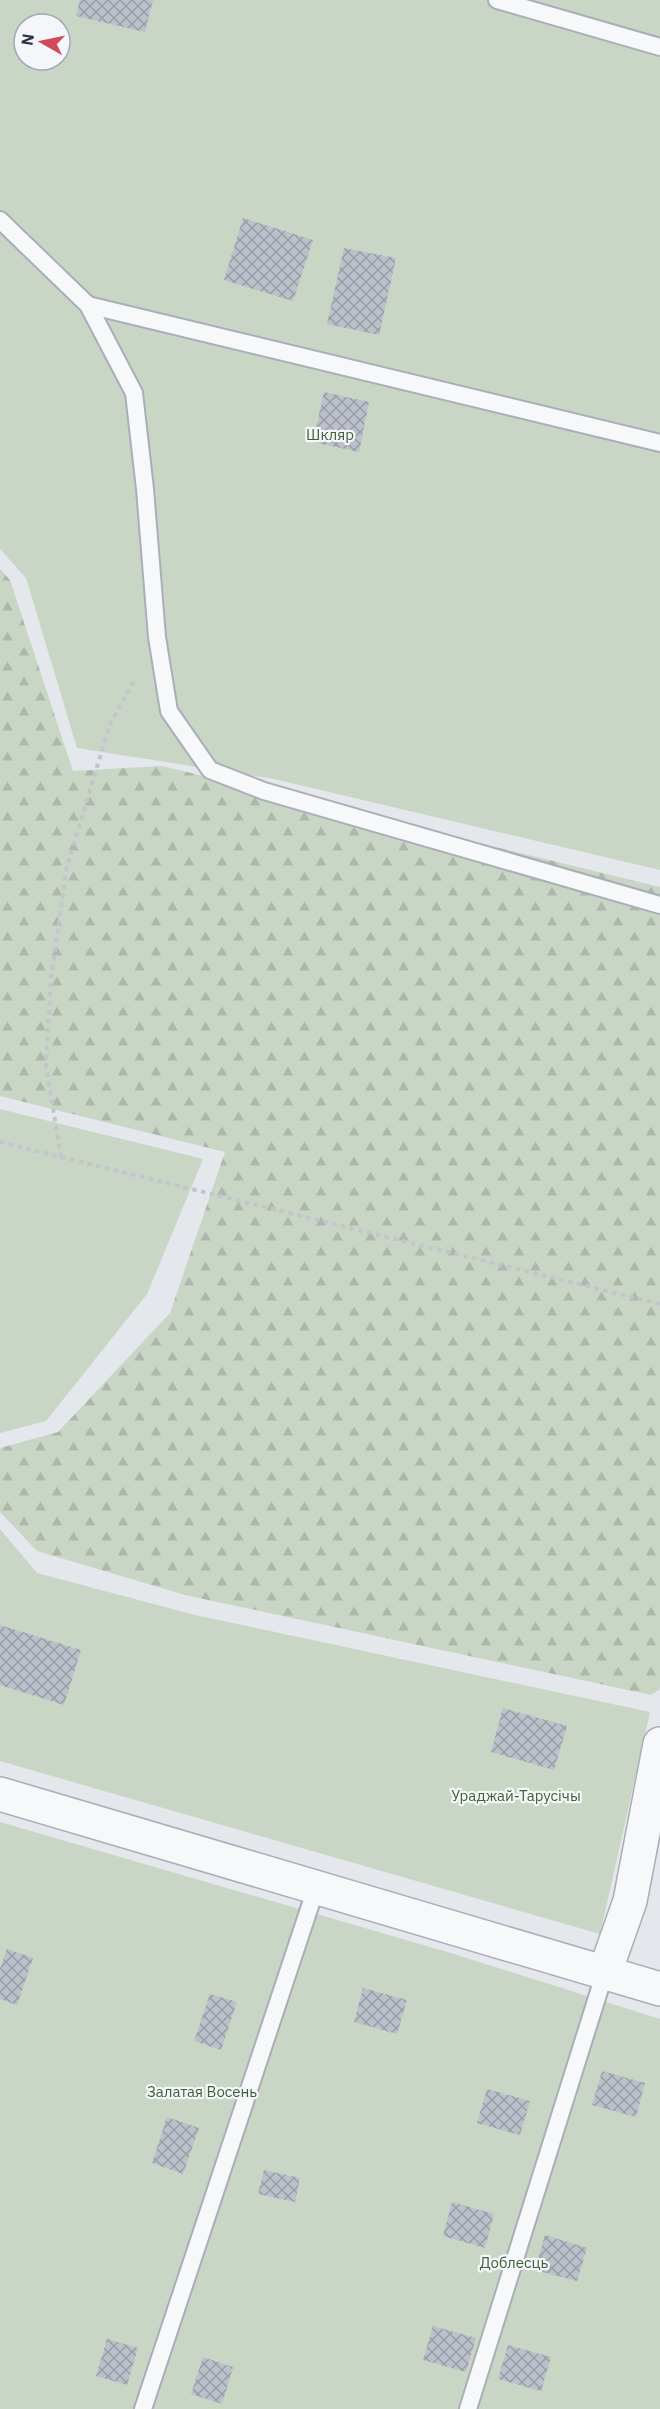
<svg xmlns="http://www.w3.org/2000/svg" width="660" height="2409" font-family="'IBM Plex Sans',sans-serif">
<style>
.forest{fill:url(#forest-firs)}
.garden{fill:#c9d6c5;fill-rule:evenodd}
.building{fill:url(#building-cross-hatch)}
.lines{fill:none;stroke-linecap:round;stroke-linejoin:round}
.service-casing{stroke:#a9aeb7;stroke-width:20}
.minor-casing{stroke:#a9aeb7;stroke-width:36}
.tertiary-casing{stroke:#a9aeb7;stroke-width:36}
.path{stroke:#c2c5cb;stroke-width:4;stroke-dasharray:4.5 4.5;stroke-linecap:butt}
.service{stroke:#f7f8fa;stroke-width:16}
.minor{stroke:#f7f8fa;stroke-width:33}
.tertiary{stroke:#f7f8fa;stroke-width:33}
.labels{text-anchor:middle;stroke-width:4.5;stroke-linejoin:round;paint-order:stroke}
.park-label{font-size:15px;fill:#3f6138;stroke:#f4f6f9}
</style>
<defs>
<pattern id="forest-firs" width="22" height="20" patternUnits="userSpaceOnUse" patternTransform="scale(1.5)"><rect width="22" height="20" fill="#c9d6c5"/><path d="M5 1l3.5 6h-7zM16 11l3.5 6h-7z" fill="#adb8ab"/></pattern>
<pattern id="building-cross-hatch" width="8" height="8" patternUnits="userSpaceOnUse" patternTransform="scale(1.5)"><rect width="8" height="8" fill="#bbc0ca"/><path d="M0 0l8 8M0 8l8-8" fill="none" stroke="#989da6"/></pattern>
</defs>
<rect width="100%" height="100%" fill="#e4e7ec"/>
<!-- forest -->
<path class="forest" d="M0 569 10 580 73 771 162 766 660 887V1689L651 1695 185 1595 37 1551 0 1512V1448L58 1432 170 1313 225 1152 0 1096Z"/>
<!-- garden -->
<g class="garden">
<path d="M0 0H660V870L274 779 77 748 26 578 0 549ZM24 24H60V60H24Z"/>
<path d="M0 1109 203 1159 147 1294 46 1421 0 1433Z"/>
<path d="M0 1529 37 1573 195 1615 650 1712 600 1934 0 1761Z"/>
<path d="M0 1822 454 1954 660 2019V2409H0Z"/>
</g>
<!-- building -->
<g class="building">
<path d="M80 0H153L145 32 76 16Z"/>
<path d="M243 218 313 240 293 301 224 280Z"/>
<path d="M344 248 396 258 379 335 327 324Z"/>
<path d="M324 392 369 402 359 452 313 442Z"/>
<path d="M0 1625 81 1650 64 1705 0 1685Z"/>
<path d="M503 1708 567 1726 554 1770 491 1752Z"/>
<path d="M7 1949 33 1958 17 2005 0 1999V1969Z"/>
<path d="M363 1988 407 2000 397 2034 354 2022Z"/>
<path d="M210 1994 237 2002 221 2050 194 2041Z"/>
<path d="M602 2071 645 2083 636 2117 592 2105Z"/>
<path d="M487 2089 530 2101 520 2135 477 2123Z"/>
<path d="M167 2117 199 2128 183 2174 152 2163Z"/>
<path d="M264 2170 300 2178 295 2202 258 2194Z"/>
<path d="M452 2202 494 2214 485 2248 443 2236Z"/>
<path d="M545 2235 587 2248 577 2281 535 2270Z"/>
<path d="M433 2326 476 2338 466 2372 423 2360Z"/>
<path d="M107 2339 138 2348 127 2385 96 2376Z"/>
<path d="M508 2345 551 2357 541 2391 498 2379Z"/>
<path d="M203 2357 233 2367 222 2404 191 2394Z"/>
</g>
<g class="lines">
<defs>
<g id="service">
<path d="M497 0 660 47"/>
<path d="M0 220 88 305 134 393 145 489 157 637 169 711 210 770 264 791 660 905"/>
<path d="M88 305 660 443"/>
<path d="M143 2409 316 1888"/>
<path d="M468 2409 605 1972"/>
</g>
<path id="minor" d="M605 1972 630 1901 660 1744"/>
<path id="tertiary" d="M0 1794 660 1989"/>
</defs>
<!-- service casing -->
<use href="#service" class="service-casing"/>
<!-- minor casing -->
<use href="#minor" class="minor-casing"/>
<!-- tertiary casing -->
<use href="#tertiary" class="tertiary-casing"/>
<!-- path -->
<g class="path">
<path d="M0 1142 660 1304"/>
<path d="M61 1157 46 1065 51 978 67 866 110 724 134 681"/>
</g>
<!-- service -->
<use href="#service" class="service"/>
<!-- minor -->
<use href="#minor" class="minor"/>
<!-- tertiary -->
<use href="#tertiary" class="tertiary"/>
</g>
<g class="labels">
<!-- park labels -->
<g class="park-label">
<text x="330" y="440">Шкляр</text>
<text x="516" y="1801">Ураджай-Тарусічы</text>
<text x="202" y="2097">Залатая Восень</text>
<text x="514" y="2268">Доблесць</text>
</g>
</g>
<!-- north arrow -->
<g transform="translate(42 42) rotate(279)"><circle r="28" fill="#f4f6f9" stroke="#a4a8b1" stroke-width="1.5"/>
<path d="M0-4.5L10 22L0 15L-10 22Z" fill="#d1495b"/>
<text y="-9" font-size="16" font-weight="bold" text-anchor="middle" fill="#2b3445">N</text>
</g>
</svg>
